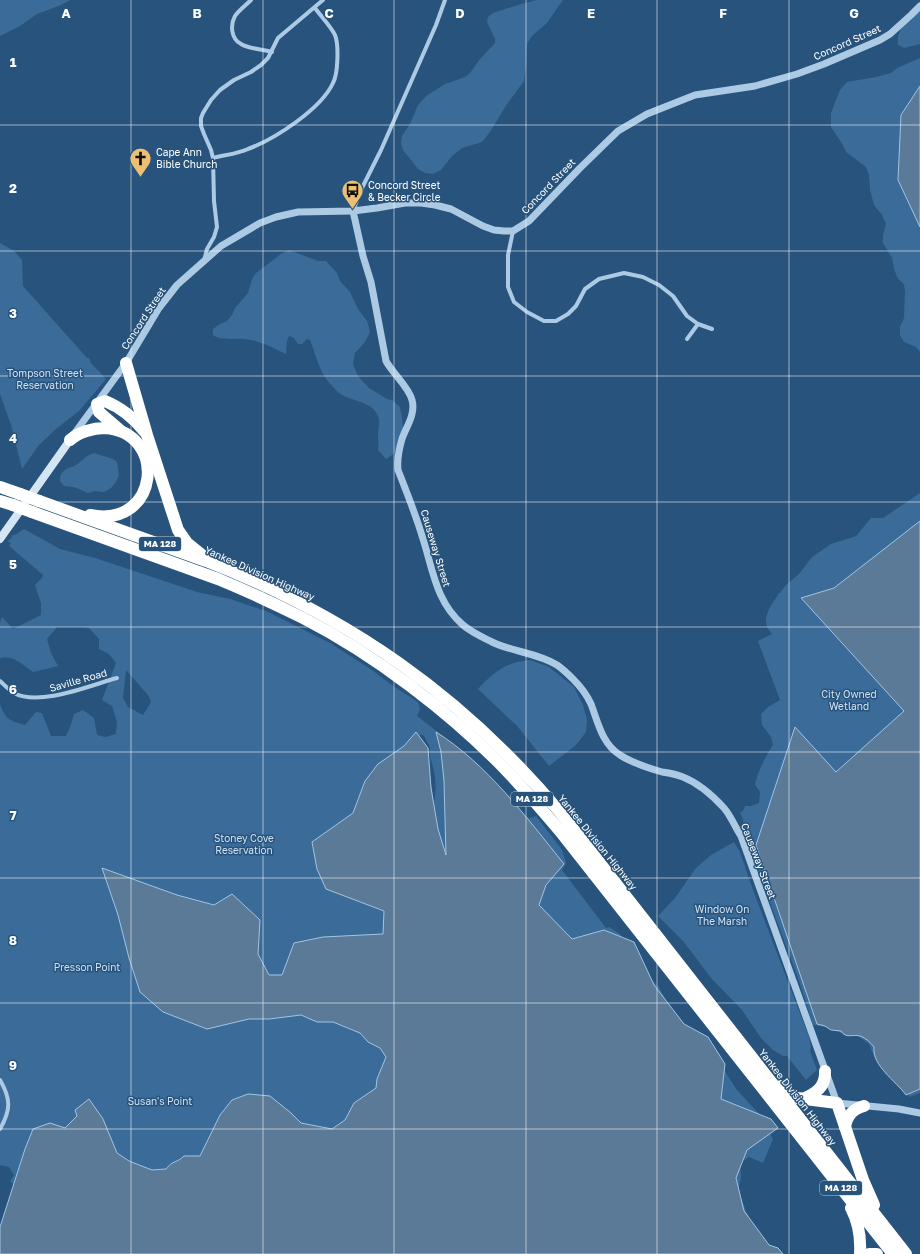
<svg xmlns="http://www.w3.org/2000/svg" width="920" height="1254" font-family="'Golos Text',sans-serif">
<style>
.green{fill:#3b6c99;fill-rule:evenodd}
.water{fill:#5b7a97;stroke:#a0c5e4}
.lines{fill:none;stroke-linecap:round;stroke-linejoin:round}
.minor{stroke:#accae4;stroke-width:4}
.tertiary{stroke:#accae4;stroke-width:7}
.secondary{stroke:#d4e5f4;stroke-width:8}
.motorway{stroke:#fff;stroke-width:12}
.motorway-bridge{stroke:#fff;stroke-width:12}
.grid{fill:none;stroke:#fff;stroke-width:1;stroke-opacity:0.55}
.labels{text-anchor:middle;stroke-width:3;stroke-linejoin:round;paint-order:stroke}
.shield{fill:#27537c;stroke:#becbd8;stroke-width:1}
.shield-label{font-size:9px;font-weight:bold;fill:#fff}
.street-label{font-size:10px;fill:#fff;stroke:#27537c}
.poi-label{font-size:10px;fill:#fff;stroke:#27537c;text-anchor:start}
.park-label{font-size:10px;fill:#cee2f4;stroke:#27537c}
.grid-label{font-size:13px;text-anchor:middle;font-weight:bold;fill:#fff;stroke:#27537c;stroke-width:3;stroke-linejoin:round;paint-order:stroke}
</style>
<rect width="100%" height="100%" fill="#27537c"/>
<!-- green -->
<g class="green">
<path d="M0 0H70L61 5 37 14 20 26 0 36Z"/>
<path d="M537 0H563L547 23 532 36 527 44 526 67 524 81 507 104 490 132 482 142 462 148 452 156 441 170 433 174 425 173 418 169 403 150 401 143 402 136 410 124 418 105 426 96 445 84 465 77 470 73 480 59 495 43V39L487 22 488 17 493 13 521 4Z"/>
<path d="M920 6V44L904 48 898 45C896 28 909 18 920 6Z"/>
<path d="M920 58V352L916 347 904 342 900 335V327L904 318 905 292 904 284 898 279 894 269 892 258 883 243V235L886 224 882 215 874 205 870 190 869 175 866 167 846 152 843 145 831 127V113L836 100 840 90 847 82 876 77 891 73 897 68Z"/>
<path d="M0 243 14 251 22 260 23 286 87 358H89L91 363 106 379 80 410 56 429 39 445 22 469 11 425 0 394Z"/>
<path d="M289 250 318 261H326L337 273 340 281 350 292 358 309 367 321 370 332 365 342 355 353 353 364 358 376 369 388 387 399 392 400 400 407 402 418 403 429 396 450 392 455 386 459 378 450C379 445 378 440 378 435 378 429 380 425 379 419 375 402 355 402 342 395 339 393 336 390 333 387 319 373 317 358 310 340L307 339 302 344H298L294 338 289 336 287 341 286 354C271 347 261 341 244 339 235 338 221 341 213 335V329L220 324 227 321 232 315 235 308 248 293 252 279 256 273 281 254Z"/>
<path d="M94 453 113 459 117 462 119 475 116 482 111 488 104 492 95 491 88 493 74 487 64 486 60 481C60 478 60 474 63 472 66 468 70 468 74 466 82 462 84 456 94 453Z"/>
<path d="M920 493V1093L909 1097 908 1093H906L876 1061 869 1044 854 1033 845 1035C835 1030 825 1026 813 1025L799 981 745 835 743 820 740 812 743 811 745 806H751L759 803 760 792 755 785C758 770 765 758 773 745L771 737 762 725 761 714 768 707 780 700 758 641 772 634C759 621 770 607 778 595V593L779 594 786 585 799 574 812 557 831 544 856 536 871 518H883Z"/>
<path d="M24 529 60 549 95 558 197 592 230 599 266 611 330 643 372 670 393 686 418 702 420 709 417 716 443 736V740L515 814 530 818 536 816 562 850 566 863 562 870 606 928 609 927 620 934 634 964 659 987 670 1008 720 1064 737 1090 761 1116 773 1139 763 1163 749 1157 740 1163 741 1178 738 1189 746 1211 758 1234 390 1042V1073L344 1130 207 1153 165 1172 22 1192 10 1181 14 1175 9 1167 0 1165V704C5 719 10 721 25 725L36 712 42 713 51 736H66L70 727 74 714 83 710 94 718 97 735 105 737 116 734 117 722 112 706 102 700 116 663 109 654 99 649V639L89 628 85 627H57L47 639 51 653 58 666 33 672C23 665 13 654 0 658V623L2 617 13 629 41 615V603L35 585 42 578 43 575 9 546 11 543 7 541 12 538V535H15ZM126 670 148 695 151 702 143 715 128 707 123 698ZM421 734 424 736 430 747C428 756 433 763 434 772 436 781 436 794 434 802L432 787 417 740Z"/>
<path d="M530 660 549 667 574 687 583 705 587 720 586 732 576 745 549 766 518 727 478 689C487 679 500 667 514 663 519 661 525 661 530 660Z"/>
<path d="M734 842 740 852 753 890 809 1037 811 1047 810 1051 817 1070 806 1080 787 1056H783L773 1050 761 1038 742 1010 712 979 683 941 658 916 675 898 696 868 711 855Z"/>
</g>
<!-- water -->
<g class="water">
<path d="M920 86V227L898 180 901 115Z"/>
<path d="M920 521V1089L906 1095C896 1081 872 1066 874 1047 870 1042 866 1038 860 1036 852 1034 846 1039 841 1031L831 1030 825 1026 817 1024 756 845 795 727 836 772 904 711 801 598 834 588Z"/>
<path d="M416 732 428 748 431 788 438 829 446 855 444 781 441 752 436 732C487 764 527 818 564 864L546 885 539 905 572 939 604 930 634 942 654 985 684 1024 708 1037 725 1064 721 1099 771 1119 778 1128 747 1150 736 1178 744 1211 769 1245 778 1248 783 1254H0V1227L25 1149 33 1129 50 1123 65 1128 77 1116 75 1110 89 1099 103 1119 117 1153 129 1161 152 1170 166 1169C173 1160 177 1163 184 1156H200L220 1115 232 1100 248 1094 270 1096 291 1113 301 1123 332 1129 345 1120 354 1103 376 1088 377 1079 386 1057 380 1048 368 1042 360 1033 333 1022H317L301 1015 269 1019H249L207 1029 163 1012 140 992 129 958 118 915 102 868 177 895 214 905 232 894 260 920 258 954 269 975H282L294 943 323 937 383 934 384 911 326 889 317 869 312 842 353 813 365 781 378 764 404 746Z"/>
</g>
<g class="lines">
<!-- minor -->
<g class="minor">
<path d="M251 0C246 5 239 10 235 16 230 25 231 39 241 44 249 49 262 49 272 52"/>
<path d="M213 158C224 155 237 154 248 149 275 139 321 109 333 83 338 74 339 45 335 35 332 28 320 15 315 8"/>
<path d="M353 211 361 190 381 150 436 25 445 0"/>
<path d="M513 231 508 255V287L514 302 527 312 544 321H556L568 314 576 306 585 289 599 279 624 273 643 277 659 285 673 296 687 316 698 324 712 329"/>
<path d="M204 261 207 249 214 237 217 227 214 201 213 158 211 150 204 134 201 126V118L203 113 211 100 220 90 234 80 251 72 261 65 268 58 278 38 323 0"/>
<path d="M687 339 698 324"/>
<path d="M0 681C4 685 9 690 14 693 39 707 91 685 117 678"/>
<path d="M0 1080C11 1099 11 1110 0 1129"/>
</g>
<!-- tertiary -->
<g class="tertiary">
<path d="M353 211 363 256 371 282 386 361C393 374 409 387 412 400 416 414 406 427 402 439 399 449 397 460 398 470 407 493 416 515 423 539 433 570 436 602 463 625 471 632 482 637 492 642 513 652 538 653 557 665 563 669 568 674 573 679 580 686 587 695 591 704 598 722 602 744 620 755 632 763 648 768 662 772 669 773 676 774 683 777 698 783 713 796 724 808 731 816 735 827 741 836L837 1103 899 1109 920 1113"/>
<path d="M74 434 126 363 159 308 177 285 221 246 260 223 276 217 298 212 353 211 377 208 405 203H421L435 205 451 209 483 226 494 230 504 231H513L529 221 580 168 618 131 647 114 695 95 755 86 797 74 824 64 880 40 890 34 911 15 920 6"/>
</g>
<!-- secondary -->
<path class="secondary" d="M0 539 70 440"/>
<!-- motorway -->
<g class="motorway">
<path d="M126 363 147 435 178 530 187 543 203 556"/>
<path d="M121 431 99 412 97 404 105 401C122 408 134 418 145 432"/>
<path d="M70 440C79 432 93 428 105 428 168 432 160 529 90 515"/>
<path d="M0 487 20 494"/>
<path d="M0 501 13 505"/>
<path d="M39 501 206 561C348 616 461 695 559 811L906 1254"/>
<path d="M32 512 218 579C247 591 275 604 303 618 375 655 450 712 506 770 525 790 543 811 560 831L893 1254"/>
<path d="M781 1086 790 1095 797 1098 837 1103 863 1180 874 1205"/>
<path d="M803 1099C816 1093 826 1087 825 1071"/>
<path d="M845 1127C847 1115 853 1109 864 1106"/>
<path d="M851 1208C859 1223 861 1237 860 1254"/>
<path d="M869 1254H877"/>
</g>
<!-- motorway-bridge -->
<g class="motorway-bridge">
<path d="M20 494 39 501"/>
<path d="M13 505 32 512"/>
</g>
</g>
<!-- grid -->
<path class="grid" d="M131 0V1254M263 0V1254M394 0V1254M526 0V1254M657 0V1254M789 0V1254M0 125H920M0 251H920M0 376H920M0 502H920M0 627H920M0 752H920M0 878H920M0 1003H920M0 1129H920"/>
<!-- icons -->
<defs>
<symbol id="church-pin" viewBox="-11 -11 22 30"><path d="M0 17L-7.5 6A9.5 9.5 0 1 1 7.5 6Z" fill="#ecbf72" stroke="#27537c"/><path d="M-1.2-6h2.4v3.5h3.3v2.4h-3.3V6h-2.4V-.1h-3.3v-2.4h3.3Z" fill="#111"/></symbol>
<symbol id="bus-pin" viewBox="-11 -11 22 30"><path d="M0 17L-7.5 6A9.5 9.5 0 1 1 7.5 6Z" fill="#ecbf72" stroke="#27537c"/><path d="M-5-6H5V4H4V6H2V4H-2V6H-4V4H-5ZM-3.5-4V0h7V-4ZM-3.5 1.2v1.5H-2V1.2ZM2 1.2v1.5H3.5V1.2Z" fill="#111"/></symbol>
</defs>
<g fill-rule="evenodd">
<use href="#church-pin" x="128" y="146" width="25" height="34"/>
<use href="#bus-pin" x="340" y="178" width="25" height="34"/>
</g>
<g class="labels">
<!-- shield labels -->
<g class="shield">
<rect x="139" y="537" width="42" height="14" rx="3"/>
<rect x="511" y="792" width="42" height="14" rx="3"/>
<rect x="820" y="1181" width="42" height="14" rx="3"/>
</g>
<g class="shield-label">
<text x="160" y="547">MA 128</text>
<text x="532" y="802">MA 128</text>
<text x="841" y="1191">MA 128</text>
</g>
<!-- street labels -->
<g class="street-label">
<text transform="translate(847 42) rotate(-24)" y="4">Concord Street</text>
<text transform="translate(548 186) rotate(-46)" y="4">Concord Street</text>
<text transform="translate(143 318) rotate(-57)" y="4">Concord Street</text>
<text transform="translate(436 548) rotate(73)" y="4">Causeway Street</text>
<text transform="translate(260 573) rotate(24)" y="4">Yankee Division Highway</text>
<text transform="translate(78 680) rotate(-16)" y="4">Saville Road</text>
<text transform="translate(598 842) rotate(51)" y="4">Yankee Division Highway</text>
<text transform="translate(759 861) rotate(69)" y="4">Causeway Street</text>
<text transform="translate(798 1097) rotate(52)" y="4">Yankee Division Highway</text>
</g>
<!-- poi labels -->
<g class="poi-label">
<text x="156" y="156">Cape Ann<tspan x="156" dy="12">Bible Church</tspan></text>
<text x="368" y="189">Concord Street<tspan x="368" dy="12">&amp; Becker Circle</tspan></text>
</g>
<!-- park labels -->
<g class="park-label">
<text x="45" y="377">Tompson Street<tspan x="45" dy="12">Reservation</tspan></text>
<text x="849" y="698">City Owned<tspan x="849" dy="12">Wetland</tspan></text>
<text x="244" y="842">Stoney Cove<tspan x="244" dy="12">Reservation</tspan></text>
<text x="722" y="913">Window On<tspan x="722" dy="12">The Marsh</tspan></text>
<text x="87" y="971">Presson Point</text>
<text x="160" y="1105">Susan's Point</text>
</g>
</g>
<g class="grid-label">
<text x="66" y="18">A</text>
<text x="197" y="18">B</text>
<text x="329" y="18">C</text>
<text x="460" y="18">D</text>
<text x="591" y="18">E</text>
<text x="723" y="18">F</text>
<text x="854" y="18">G</text>
<text x="13" y="67">1</text>
<text x="13" y="193">2</text>
<text x="13" y="318">3</text>
<text x="13" y="443">4</text>
<text x="13" y="569">5</text>
<text x="13" y="694">6</text>
<text x="13" y="820">7</text>
<text x="13" y="945">8</text>
<text x="13" y="1070">9</text>
</g>
</svg>
